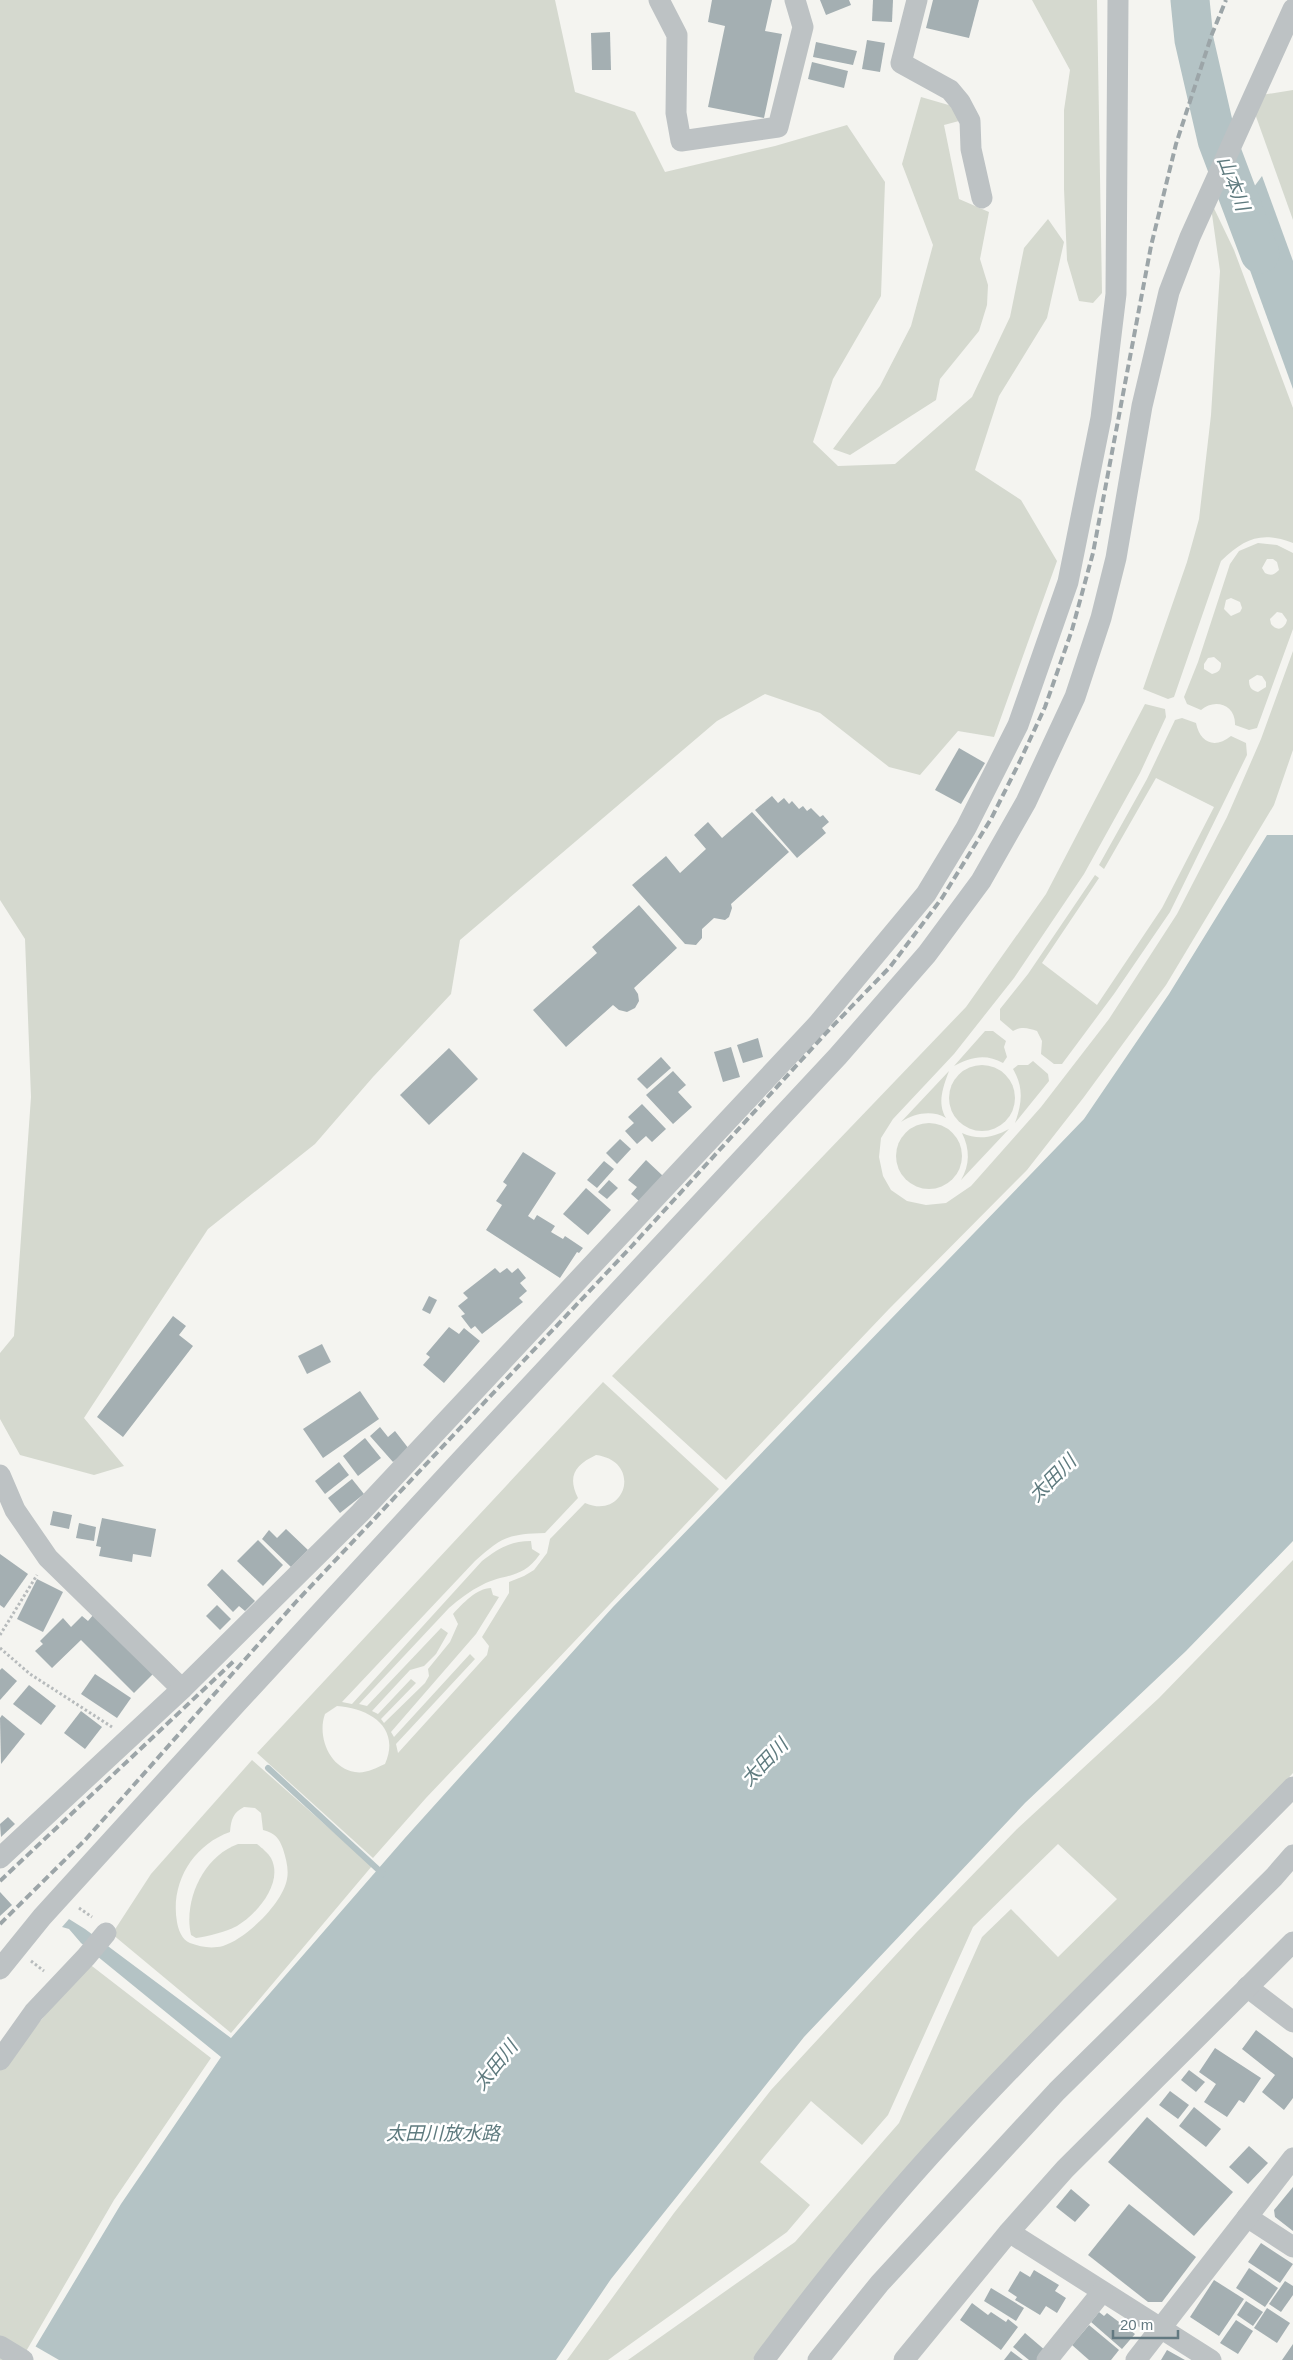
<svg xmlns="http://www.w3.org/2000/svg" width="1293" height="2360" font-family="Arial,'Noto Sans JP',sans-serif">
<style>
.green{fill:#d5d9cf;fill-rule:evenodd}
.water{fill:#b4c3c5}
.pier{fill:#f4f4f0}
.lines{fill:none;stroke-linecap:round;stroke-linejoin:round}
.stream{stroke:#b4c3c5;stroke-width:6}
.river{stroke:#b4c3c5;stroke-width:39}
.building{fill:#a4afb2}
.path{stroke:#b7bbbc;stroke-width:3;stroke-dasharray:2.5 2.5;stroke-linecap:butt}
.minor{stroke:#bdc2c4;stroke-width:21}
.rail{stroke:#9ca5a8;stroke-width:4;stroke-dasharray:8 4;stroke-linecap:butt}
.labels{text-anchor:middle;stroke-width:5;stroke-linejoin:round;paint-order:stroke}
.water-label{font-size:19px;font-style:italic;fill:#5f7b7f;stroke:#fff}
</style>
<rect width="100%" height="100%" fill="#f4f4f0"/>
<!-- green -->
<g class="green">
<path d="M0 0H555L575 92 635 112 665 172 775 146 847 125 885 182 881 296 833 379 813 442 838 466 895 464 972 397 1010 317 1024 248 1048 219 1064 242 1047 318 999 396 975 470 1021 500 1057 561 994 737 958 731 920 775 889 767 820 713 765 694 717 721 460 940 451 994 373 1077 315 1144 208 1229 84 1418 124 1466 94 1475 20 1455 0 1419V1353L14 1336 31 1097 25 939 0 900Z"/>
<path d="M1032 0H1097L1102 293 1093 303 1079 301 1067 260 1064 189V110L1070 70Z"/>
<path d="M1293 90V220L1249 97Z"/>
<path d="M921 97 952 106 959 121 944 125 959 199 989 212 980 259 988 285 987 305 979 331 940 379 936 400 850 455 833 449 880 386 911 326 933 245 902 164Z"/>
<path d="M1210 200 1234 250 1293 408V543C1261 531 1245 538 1221 561L1174 697 1168 699 1143 689 1187 562 1199 519 1211 415 1220 271Z"/>
<path d="M1258 543 1277 545 1293 553V629L1257 728 1249 730 1235 725C1236 704 1214 698 1201 710L1187 704 1184 697 1198 662 1230 564 1239 551ZM1267 559H1273L1277 562 1279 570C1274 575 1271 576 1265 573L1262 568ZM1231 598 1240 602 1242 608 1240 612 1231 616 1224 609 1226 600ZM1277 612 1282 613 1287 620C1285 629 1277 632 1271 624L1270 619ZM1214 657 1221 663C1221 670 1219 672 1212 674L1204 669V664L1208 658ZM1257 675 1262 676 1266 682V687L1258 692C1251 690 1249 687 1249 680Z"/>
<path d="M1293 651V750L1274 805 1166 985 1084 1097 1027 1170 889 1309 726 1480 612 1376 966 1007 1046 894 1145 704 1165 709 1166 717 1140 773 1084 874 1014 978 954 1054 893 1119 881 1138 879 1157 883 1176 891 1190 907 1201 926 1205 946 1203 971 1186 1041 1107 1109 1019 1177 914 1227 817 1261 739Z"/>
<path d="M1182 718 1196 723C1200 743 1215 749 1231 736L1246 743 1247 755 1170 912 1114 994 1062 1064H1054L1041 1054 1042 1041 1037 1031C1028 1028 1022 1026 1013 1031L1000 1020V1009L1028 974 1095 875 1099 878 1042 963 1097 1005 1162 908 1214 807 1156 778 1104 869 1099 865 1147 779 1175 720Z"/>
<path d="M985 1031H993L1006 1041 1004 1047 1007 1057 1003 1063C986 1053 970 1057 954 1066Z"/>
<path d="M1033 1061 1048 1074 1049 1081 1015 1123C1022 1103 1024 1088 1013 1069L1018 1065H1028Z"/>
<circle cx="982" cy="1098" r="33"/>
<path d="M949 1071C943 1087 937 1103 946 1118 932 1110 915 1113 901 1122Z"/>
<circle cx="929" cy="1156" r="33"/>
<path d="M1009 1129 961 1180C970 1165 970 1149 962 1133 979 1141 994 1137 1009 1129Z"/>
<path d="M603 1382 719 1489 426 1798 373 1858 257 1753ZM596 1455C643 1461 626 1521 585 1503L550 1539 547 1553 534 1570 524 1576 509 1582V1593L482 1637 489 1646 487 1655 398 1753 396 1744 475 1659 470 1654 394 1737 391 1732 476 1634 499 1597 493 1595 491 1588C477 1588 462 1604 453 1614L458 1624 450 1642 428 1669 429 1676 425 1683 384 1723 381 1719 416 1683 411 1679 378 1714 372 1711 410 1670 424 1666 436 1654 448 1633 441 1628 367 1706 359 1704 449 1608C459 1599 470 1591 482 1585 505 1573 522 1580 540 1554L532 1549 531 1541C510 1541 498 1549 482 1561L352 1704 342 1702 475 1561C502 1537 508 1534 545 1533L578 1498C567 1476 575 1465 596 1455ZM337 1706C370 1708 401 1728 385 1764 376 1768 365 1774 355 1772 329 1768 317 1736 325 1714Z"/>
<path d="M1293 1560V1773L781 2321 753 2360H628L795 2242 899 2123 982 1937 1011 1909 1058 1957 1117 1899 1058 1844 973 1927 888 2115 862 2145 811 2101 760 2162 810 2205 787 2232 608 2360H567L674 2213 771 2090 916 1933 1017 1829 1159 1698Z"/>
<path d="M252 1760 372 1866 231 2033 112 1934 151 1874ZM244 1807 255 1808 261 1813 263 1830C275 1833 279 1838 283 1849 286 1859 289 1869 287 1879 283 1903 246 1939 223 1946 211 1949 201 1947 190 1943 182 1940 178 1929 177 1922 170 1883 193 1845 230 1832 231 1819 233 1813 244 1807Z"/>
<path d="M238 1844H257C262 1848 268 1853 271 1858 284 1883 257 1914 237 1926 225 1932 209 1936 196 1938L191 1935C183 1900 204 1856 238 1844Z"/>
<path d="M88 1963 211 2058 114 2200 21 2360H0V2070Z"/>
</g>
<!-- water -->
<g class="water">
<path d="M1262 176 1293 261V389L1231 218Z"/>
<path d="M1267 835H1293V1541L1186 1651 1025 1803 804 2037 611 2279 556 2360H30L31 2354 121 2204 221 2057 81 1943 69 1929 62 1927 69 1919 85 1929 231 2038 405 1838 613 1607 1084 1119 1169 994Z"/>
</g>
<!-- pier -->
<path class="pier" d="M33 2345 59 2360H27Z"/>
<g class="lines">
<!-- stream -->
<path class="stream" d="M268 1768 383 1874"/>
<!-- river -->
<path class="river" d="M1190 0 1194 40 1217 140 1260 254"/>
</g>
<!-- building -->
<g class="building">
<path d="M712 0H772L765 31 782 34 764 118 708 107 725 26 708 22Z"/>
<path d="M820 0H849L851 5 826 15Z"/>
<path d="M873 0H893L892 22 872 21Z"/>
<path d="M933 0H979L969 38 926 28Z"/>
<path d="M610 32 611 70H592L591 33Z"/>
<path d="M867 40 885 43 880 72 862 69Z"/>
<path d="M816 42 857 51 853 65 813 57Z"/>
<path d="M812 62 848 71 844 88 808 79Z"/>
<path d="M959 748 985 763 961 804 935 790Z"/>
<path d="M772 796 778 803 784 798 789 804 792 801 799 809 803 806 807 811 811 808 820 817 823 815 829 822 822 828 826 833 797 858 755 810Z"/>
<path d="M752 812 789 852 731 904 732 908 729 917 725 920 714 918 702 929V938L696 945 685 944 632 885 666 856 680 873 706 849 694 835 708 822 722 838Z"/>
<path d="M639 905 677 948 634 988 638 994 639 1001 635 1008 627 1012 619 1010 613 1005 566 1047 533 1010 597 953 592 947Z"/>
<path d="M758 1038 763 1057 743 1063 737 1045Z"/>
<path d="M731 1047 740 1077 723 1082 714 1052Z"/>
<path d="M449 1048 478 1079 429 1125 400 1095Z"/>
<path d="M661 1057 671 1068 647 1089 637 1079Z"/>
<path d="M673 1071 686 1085 678 1092 692 1107 673 1124 646 1095Z"/>
<path d="M642 1104 666 1129 652 1142 646 1136 637 1144 625 1131 634 1123 628 1117Z"/>
<path d="M620 1139 631 1149 617 1164 606 1153Z"/>
<path d="M523 1152 556 1173 528 1216 534 1220 537 1215 555 1226 551 1232 563 1239 565 1236 583 1248 579 1253 577 1252 560 1278 486 1230 502 1205 496 1201 507 1185 503 1182Z"/>
<path d="M646 1160 663 1176 639 1201 631 1194 637 1187 628 1180Z"/>
<path d="M604 1161 614 1169 597 1188 587 1180Z"/>
<path d="M609 1180 618 1188 607 1199 598 1192Z"/>
<path d="M586 1188 611 1210 588 1235 563 1214Z"/>
<path d="M495 1268 500 1273 507 1268 512 1273 518 1268 526 1278 520 1283 527 1291 519 1298 523 1302 482 1334 475 1326 471 1329 461 1316 465 1314 458 1306 468 1298 463 1293Z"/>
<path d="M429 1296 437 1300 430 1314 422 1310Z"/>
<path d="M173 1316 186 1326 179 1335 193 1346 123 1437 97 1417Z"/>
<path d="M449 1327 459 1334 464 1328 480 1341 444 1383 423 1365 430 1357 426 1354Z"/>
<path d="M322 1344 331 1362 307 1374 298 1356Z"/>
<path d="M360 1391 379 1419 323 1458 303 1429Z"/>
<path d="M380 1427 388 1437 395 1431 409 1449 393 1462 370 1436Z"/>
<path d="M365 1438 381 1458 358 1476 343 1456Z"/>
<path d="M339 1462 349 1475 325 1494 315 1481Z"/>
<path d="M352 1479 364 1494 340 1513 328 1498Z"/>
<path d="M53 1511 72 1515 69 1529 50 1525Z"/>
<path d="M102 1518 156 1529 151 1557 133 1554 132 1562 99 1556 101 1547 96 1546Z"/>
<path d="M79 1523 96 1527 94 1541 76 1538Z"/>
<path d="M286 1529 308 1550 291 1567 262 1539 269 1530 277 1538Z"/>
<path d="M258 1540 283 1565 263 1586 237 1561Z"/>
<path d="M0 1554 28 1574 4 1608 0 1605Z"/>
<path d="M222 1569 255 1601 245 1611 239 1606 233 1612 207 1585Z"/>
<path d="M37 1579 63 1592 43 1632 17 1619Z"/>
<path d="M217 1605 231 1619 220 1630 206 1616Z"/>
<path d="M94 1614 153 1674 134 1693 81 1640 52 1668 35 1651 43 1644 40 1641 63 1618 71 1627 82 1616 88 1621Z"/>
<path d="M2 1668 17 1681 0 1700V1670Z"/>
<path d="M95 1674 131 1698 117 1718 81 1694Z"/>
<path d="M29 1685 56 1706 41 1725 13 1704Z"/>
<path d="M81 1711 102 1727 85 1749 64 1733Z"/>
<path d="M2 1715 25 1734 1 1764 0 1718Z"/>
<path d="M8 1817 15 1824 1 1837 0 1824Z"/>
<path d="M0 1892 12 1905 0 1916Z"/>
<path d="M1256 2030 1293 2058V2098L1284 2110 1262 2092 1275 2075 1242 2049Z"/>
<path d="M1215 2048 1261 2078 1244 2103 1239 2100 1227 2117 1204 2102 1216 2084 1199 2072Z"/>
<path d="M1189 2070 1205 2082 1196 2092 1181 2080Z"/>
<path d="M1170 2091 1189 2105 1178 2119 1159 2105Z"/>
<path d="M1194 2107 1221 2129 1206 2147 1179 2126Z"/>
<path d="M1147 2117 1233 2192 1194 2236 1108 2162Z"/>
<path d="M1249 2146 1268 2163 1248 2184 1229 2167Z"/>
<path d="M1293 2187V2231L1275 2217 1274 2210Z"/>
<path d="M1071 2189 1090 2205 1075 2222 1056 2207Z"/>
<path d="M1129 2204 1196 2257 1162 2302H1148L1088 2255Z"/>
<path d="M1261 2243 1293 2264 1280 2283 1248 2262Z"/>
<path d="M1249 2268 1278 2288 1265 2307 1236 2288Z"/>
<path d="M1034 2270 1059 2285 1055 2291 1066 2298 1057 2313 1046 2306 1040 2315 1015 2300 1017 2297 1008 2291 1020 2271 1030 2277Z"/>
<path d="M1214 2280 1244 2299 1219 2336 1190 2317Z"/>
<path d="M1285 2281 1293 2286V2295L1281 2312 1269 2304Z"/>
<path d="M991 2288 1024 2308 1016 2321 984 2301Z"/>
<path d="M1246 2301 1263 2312 1253 2326 1237 2315Z"/>
<path d="M972 2303 988 2315 991 2312 1006 2322 1008 2319 1018 2327 1001 2350 960 2320Z"/>
<path d="M1267 2308 1290 2323 1277 2343 1254 2328Z"/>
<path d="M1099 2312 1104 2316 1107 2313 1135 2334 1122 2349 1091 2322Z"/>
<path d="M1236 2320 1253 2331 1238 2354 1220 2343Z"/>
<path d="M1089 2325 1119 2350 1111 2360H1089L1072 2345Z"/>
<path d="M1025 2333 1046 2351 1039 2360H1029L1013 2347Z"/>
<path d="M1293 2344V2360H1282Z"/>
<path d="M1167 2350 1185 2360H1161Z"/>
<path d="M1011 2351 1023 2360H1004Z"/>
</g>
<g class="lines">
<!-- path -->
<g class="path">
<path d="M0 1635 37 1575"/>
<path d="M0 1648 30 1674 112 1727"/>
<path d="M79 1908 92 1917"/>
<path d="M31 1961 44 1971"/>
</g>
<!-- minor -->
<g class="minor">
<path d="M659 0 677 35 676 113 681 141 778 127 803 27 795 0"/>
<path d="M917 0 901 63 950 90 960 102 970 121 971 149 982 198"/>
<path d="M0 1475 15 1510 48 1558 182 1689"/>
<path d="M0 1858 182 1689 360 1513 817 1025 926 894 966 828 1018 725 1068 582 1101 418 1116 294 1118 0"/>
<path d="M0 1969 42 1917 236 1704 460 1461 838 1056 927 954 981 881 1026 802 1075 697 1101 618 1116 558 1142 406 1169 292 1190 237 1293 9"/>
<path d="M1247 1987 1293 2022"/>
<path d="M0 2060 34 2012 86 1957 106 1933"/>
<path d="M1247 2217 1293 2247"/>
<path d="M1009 2232 1211 2360"/>
<path d="M0 2346 23 2360"/>
<path d="M764 2360C803 2308 843 2256 886 2206 1012 2058 1157 1926 1293 1787"/>
<path d="M818 2360 880 2283 1057 2091 1274 1877 1293 1855"/>
<path d="M904 2360 1009 2232 1065 2169 1293 1942"/>
<path d="M1047 2360 1102 2292"/>
<path d="M1136 2360 1293 2158"/>
</g>
<!-- rail -->
<g class="rail">
<path d="M0 1881 235 1660"/>
<path d="M0 1924 86 1839 295 1603 631 1247 827 1032 890 967 942 898 991 819 1020 761 1045 707 1072 630 1093 553 1151 246 1176 144 1212 34 1226 0"/>
</g>
</g>
<g class="labels">
<!-- water labels -->
<g class="water-label">
<text transform="translate(1234 183) rotate(69)" y="7">山本川</text>
<text transform="translate(1052 1478) rotate(-45)" y="7">太田川</text>
<text transform="translate(764 1762) rotate(-46)" y="7">太田川</text>
<text transform="translate(495 2065) rotate(-51)" y="7">太田川</text>
<text x="443" y="2140">太田川放水路</text>
</g>
</g>
<!-- scale -->
<path d="M1113 2330v8h65v-8" fill="none" stroke="#637981" stroke-width="2.5"/>
<text x="1120" y="2330" font-size="15" fill="#637981" stroke="#ffffff" stroke-width="4" paint-order="stroke">20 m</text>
</svg>
